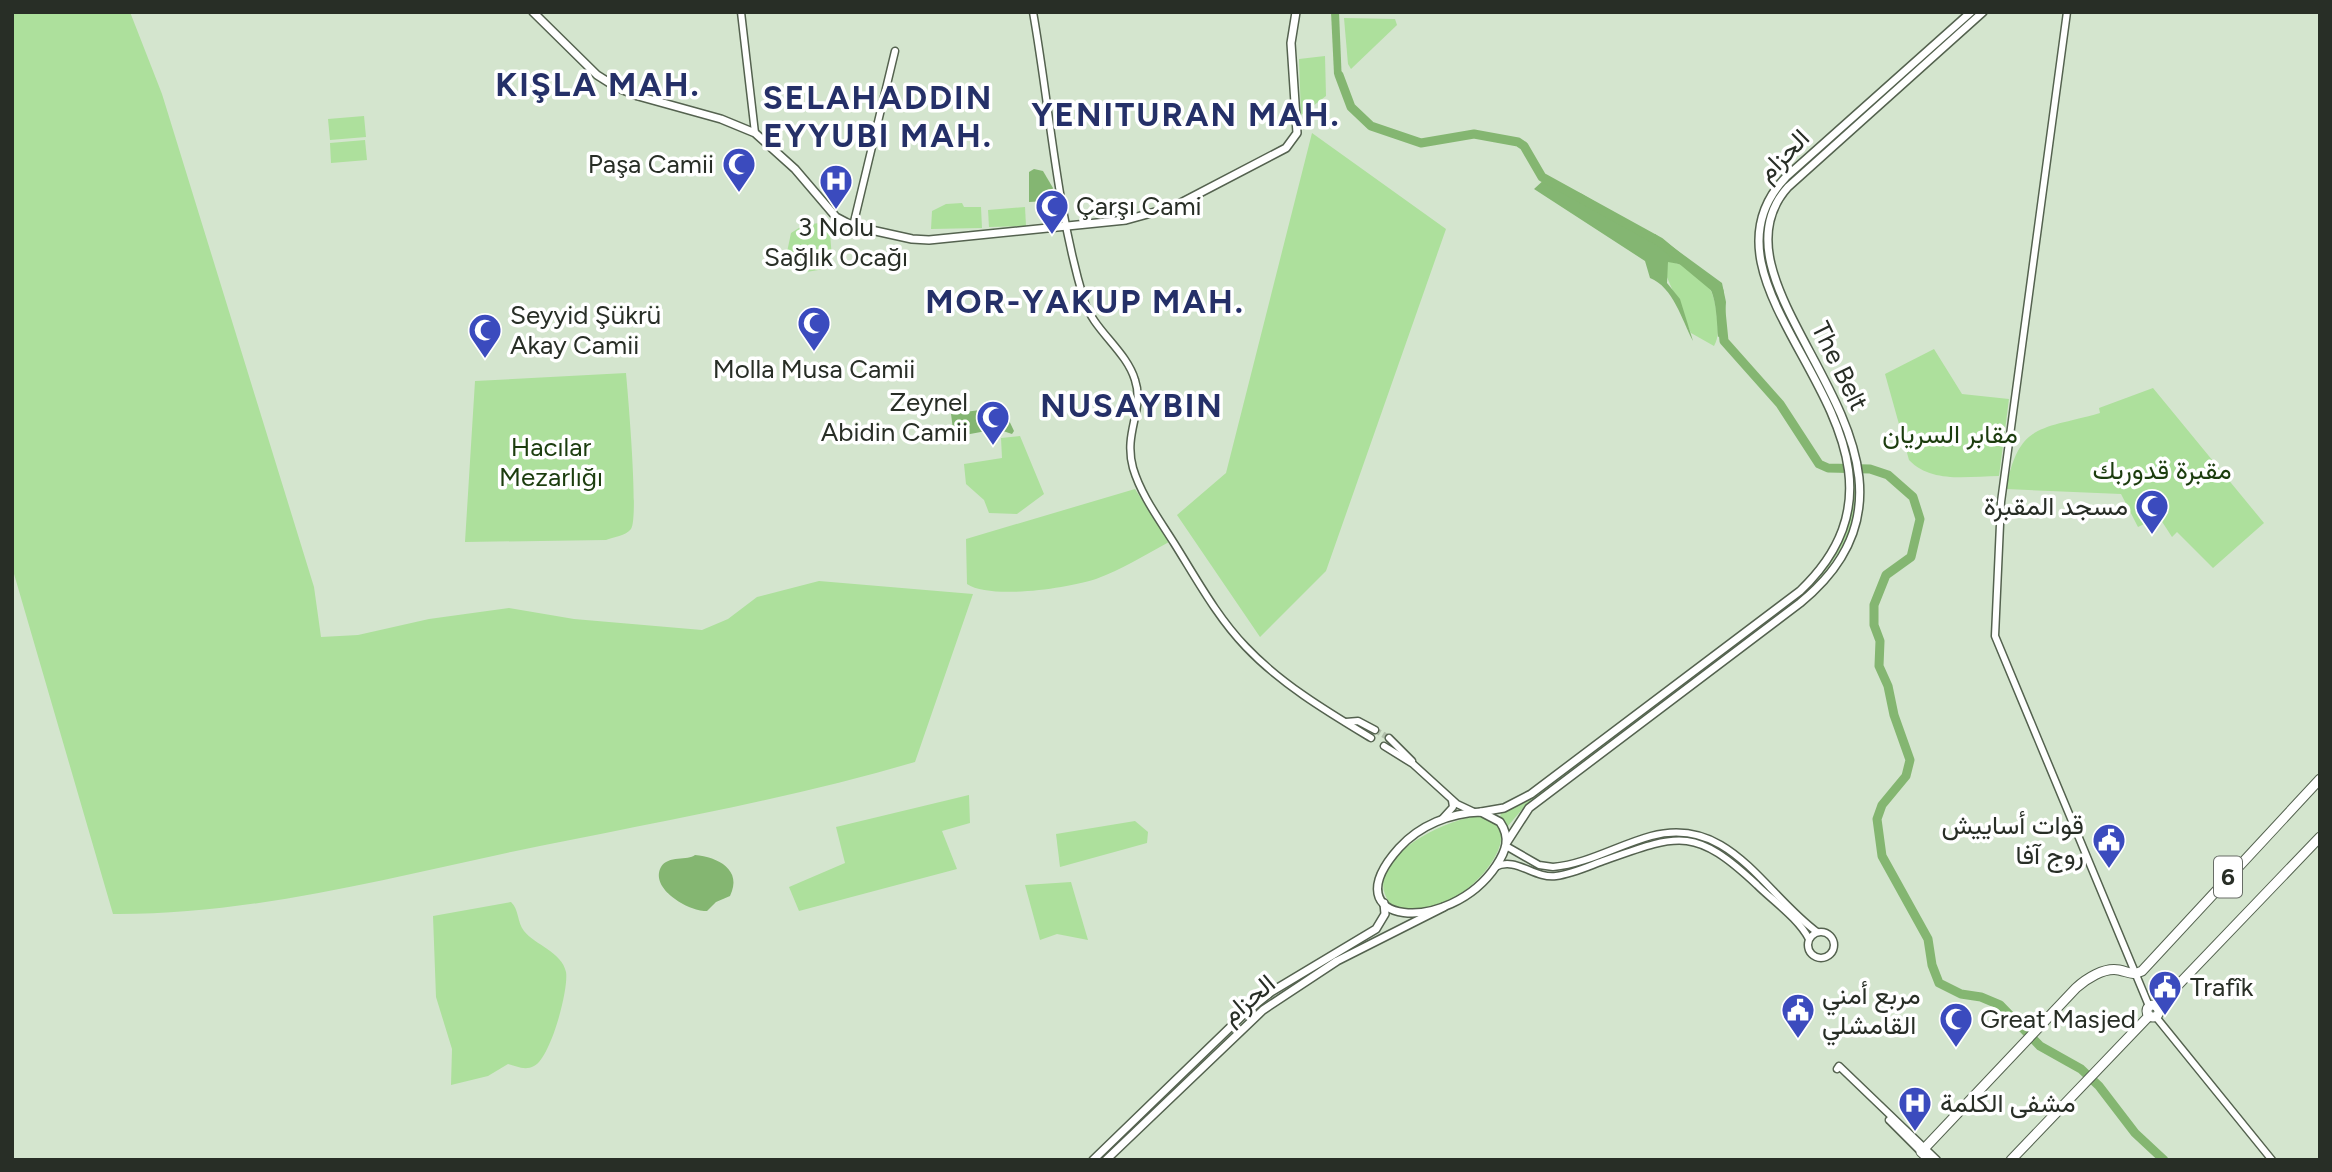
<svg xmlns="http://www.w3.org/2000/svg" width="2332" height="1172" font-family="Figtree,Vazirmatn,sans-serif">
<style>
.green{fill:#ade09c}
.forest{fill:#84b672}
.water{fill:#84b671}
.lines{fill:none;stroke-linecap:round;stroke-linejoin:round}
.river{stroke:#84b671;stroke-width:9}
.tertiary-tunnel{stroke:#b2c0ac;stroke-width:6;stroke-dasharray:6 3;stroke-linecap:butt}
.tertiary-casing{stroke:#54624f;stroke-width:9}
.secondary-casing{stroke:#54624f;stroke-width:10}
.trunk-casing{stroke:#54624f;stroke-width:11}
.tertiary{stroke:#fff;stroke-width:6}
.secondary{stroke:#fff;stroke-width:7}
.trunk{stroke:#fff;stroke-width:9}
.labels{text-anchor:middle;stroke-width:7;stroke-linejoin:round;paint-order:stroke}
.shield{fill:#fff;stroke:#686d67;stroke-width:2}
.shield-label{font-size:24px;font-weight:bold;fill:#282e26}
.street-label{font-size:26px;fill:#282e26;stroke:#fff}
.poi-label{font-size:26px;fill:#282e26;stroke:#fff;text-anchor:start}
.park-label{font-size:26px;fill:#1c3d0e;stroke:#fff}
.district-label{font-size:33px;font-weight:bold;letter-spacing:2px;fill:#253068;stroke:#fff}
</style>
<rect width="100%" height="100%" fill="#d4e5ce"/>
<!-- green -->
<g class="green">
<path d="M12 12H130L162 94 314 587 321 637 358 635 429 619 509 608 574 619 702 630 728 619 757 597 819 581 973 594 915 762C782 801 645 824 511 852 380 880 248 915 113 914L12 567Z"/>
<path d="M1344 18 1395 19 1397 25 1351 69 1348 64Z"/>
<path d="M1325 56 1326 96 1301 115 1299 59Z"/>
<path d="M364 116 366 137 330 140 328 119Z"/>
<path d="M1312 133 1446 229 1326 571 1260 637 1177 515 1226 473Z"/>
<path d="M365 140 367 160 331 163 330 143Z"/>
<path d="M962 203 964 207H981L982 228 931 229 932 211 946 204Z"/>
<path d="M1025 207 1026 226 989 227 988 210Z"/>
<path d="M829 221 832 258 824 264V269L795 274 786 257 791 233 802 226Z"/>
<path d="M1668 261C1702 269 1715 285 1717 319 1718 329 1719 337 1714 346L1691 333 1666 275Z"/>
<path d="M1934 349 1962 394 2009 399 1999 476C1969 476 1932 484 1909 460L1885 374Z"/>
<path d="M626 373C628 395 639 518 631 529 626 536 613 537 606 540L465 542 475 381Z"/>
<path d="M2153 388 2264 523 2213 568 2177 532 2172 537 2159 517 2138 527 2121 494 2006 489C2019 422 2041 430 2100 413L2099 408Z"/>
<path d="M1020 436 1044 494 1017 514 989 513 984 500 966 484 964 464 1002 458 1001 438Z"/>
<path d="M1854 478C1867 519 1836 558 1813 587L1525 806 1507 827 1500 817 1501 813 1524 803 1809 588C1837 553 1854 525 1854 478Z"/>
<path d="M1135 489 1169 542C1145 555 1121 570 1096 579 1069 588 991 600 967 584L966 539Z"/>
<path d="M969 795 970 823 942 831 957 869 799 911 789 887 845 863 836 827Z"/>
<path d="M1478 816C1550 823 1437 947 1389 902 1360 859 1446 819 1478 816Z"/>
<path d="M1135 821 1148 832 1147 843 1060 867 1056 834Z"/>
<path d="M1071 882 1088 940 1057 934 1040 940 1025 885Z"/>
<path d="M511 902C519 909 517 922 524 931 535 945 562 952 566 972 569 990 550 1059 534 1066 525 1071 516 1066 508 1064L488 1076 451 1085 452 1049 436 997 433 916Z"/>
</g>
<!-- forest -->
<g class="forest">
<path d="M1034 169 1043 171 1053 188 1047 201 1029 202V172Z"/>
<path d="M1546 178 1582 194 1653 237 1655 234 1722 283 1726 302 1724 334 1718 337C1716 298 1715 269 1668 262L1667 283 1680 299 1693 341C1682 320 1673 287 1650 278L1645 261 1534 189Z"/>
<path d="M994 408 1005 412 1014 431 1012 434 997 429 954 437 951 414Z"/>
</g>
<!-- water -->
<g class="water">
<path d="M1331 12H1339L1342 84 1334 74Z"/>
<path d="M695 855C718 857 743 870 730 896L716 902 707 911C690 912 649 889 661 867 668 855 688 861 695 855Z"/>
</g>
<g class="lines">
<!-- river -->
<path class="river" d="M1339 75 1351 107 1371 126 1421 143 1474 134 1518 142 1524 146 1542 177 1660 242 1719 291 1724 341 1780 404 1819 464 1828 468 1870 469 1888 475 1913 497 1920 519 1911 557 1886 575 1874 605V625L1880 641 1879 666 1888 686 1894 715 1910 760 1906 776 1882 805 1877 819 1882 856 1928 939 1932 965 1939 983 1961 994 1981 997 2000 1005 2040 1046 2081 1069 2099 1086 2135 1133 2164 1160"/>
<!-- tertiary-tunnel -->
<path class="tertiary-tunnel" d="M1375 730 1389 738"/>
<defs>
<g id="tertiary">
<path d="M741 12 755 133"/>
<path d="M1033 12C1050 108 1056 207 1084 300 1093 330 1126 350 1135 380 1145 410 1123 432 1133 468 1141 495 1159 519 1174 543 1196 578 1217 617 1246 647 1281 684 1328 712 1371 738"/>
<path d="M2067 12 2001 502 1995 636 2149 1006"/>
<path d="M853 226 895 51"/>
<path d="M1346 722 1358 721 1375 730"/>
<path d="M1389 738 1412 761"/>
<path d="M1384 746 1413 764 1457 804 1474 812"/>
<path d="M1443 818 1453 807 1452 800"/>
<path d="M1506 846 1539 865 1553 867C1587 864 1618 845 1651 836 1729 815 1763 892 1817 932"/>
<path d="M1495 867C1516 856 1534 879 1556 876 1572 874 1587 867 1603 861 1679 834 1694 826 1757 885 1773 901 1798 918 1809 939"/>
<circle cx="1821" cy="945" r="13"/>
<path d="M2156 1017 2272 1160"/>
<path d="M1837 1069 1839 1066 1937 1160"/>
<path d="M1889 1120 1921 1152"/>
</g>
<g id="secondary">
<path d="M533 12 597 75 616 87 638 96 721 119 755 133 795 169 836 217 853 226 912 239 929 240 1126 220 1173 207 1286 148 1297 133 1291 43 1296 12"/>
<path d="M1481 812 1504 808 1531 794 1800 591C1960 439 1673 295 1786 177L1971 12"/>
<path d="M1481 812 1500 822C1511 838 1506 851 1496 866 1449 936 1329 926 1399 848 1420 825 1450 813 1481 812Z"/>
<path d="M1507 842 1529 808 1800 603C1978 458 1692 293 1788 187L1983 12"/>
<path d="M1093 1160 1246 1012 1271 992 1376 929 1385 914 1384 903"/>
<path d="M1106 1160 1263 1010 1337 961 1444 907"/>
</g>
<g id="trunk">
<circle cx="2153" cy="1011" r="6"/>
<path d="M2157 1007 2320 837"/>
<path d="M1930 1160 1921 1152 2076 988C2086 979 2104 967 2119 970 2129 972 2132 976 2142 971L2320 779"/>
<path d="M2011 1160 2149 1016"/>
</g>
</defs>
<!-- tertiary casing -->
<use href="#tertiary" class="tertiary-casing"/>
<!-- secondary casing -->
<use href="#secondary" class="secondary-casing"/>
<!-- trunk casing -->
<use href="#trunk" class="trunk-casing"/>
<!-- tertiary -->
<use href="#tertiary" class="tertiary"/>
<!-- secondary -->
<use href="#secondary" class="secondary"/>
<!-- trunk -->
<use href="#trunk" class="trunk"/>
</g>
<!-- icons -->
<defs>
<symbol id="mosque-pin" viewBox="-11 -11 22 30"><path d="M0 17L-7.5 6A9.5 9.5 0 1 1 7.5 6Z" fill="#3b4bbe" stroke="#fff"/><path d="M3.5-4.9A6 6 0 1 0 3.5 4.9A5 5 0 1 1 3.5-4.9Z" fill="#fff"/></symbol>
<symbol id="hospital-pin" viewBox="-11 -11 22 30"><path d="M0 17L-7.5 6A9.5 9.5 0 1 1 7.5 6Z" fill="#3b4bbe" stroke="#fff"/><path d="M-5-5h3v3.5h4V-5h3V5h-3V1.5h-4V5h-3Z" fill="#fff"/></symbol>
<symbol id="civic-pin" viewBox="-11 -11 22 30"><path d="M0 17L-7.5 6A9.5 9.5 0 1 1 7.5 6Z" fill="#3b4bbe" stroke="#fff"/><path d="M-.6-6.5H3V-4.5H.6V-3L4-1V1h2V6H-6V1h2V-1L-.6-3ZM-1.2 2.5V6h2.4V2.5Z" fill="#fff"/></symbol>
</defs>
<g fill-rule="evenodd">
<use href="#mosque-pin" x="720" y="145" width="38" height="52"/>
<use href="#hospital-pin" x="817" y="162" width="38" height="52"/>
<use href="#mosque-pin" x="1033" y="187" width="38" height="52"/>
<use href="#mosque-pin" x="795" y="304" width="38" height="52"/>
<use href="#mosque-pin" x="466" y="311" width="38" height="52"/>
<use href="#mosque-pin" x="974" y="398" width="38" height="52"/>
<use href="#mosque-pin" x="2133" y="487" width="38" height="52"/>
<use href="#civic-pin" x="2090" y="821" width="38" height="52"/>
<use href="#civic-pin" x="2146" y="968" width="38" height="52"/>
<use href="#civic-pin" x="1779" y="991" width="38" height="52"/>
<use href="#mosque-pin" x="1937" y="1000" width="38" height="52"/>
<use href="#hospital-pin" x="1896" y="1084" width="38" height="52"/>
</g>
<g class="labels">
<!-- shield labels -->
<rect class="shield" x="2214" y="856.5" width="28" height="41" rx="5"/>
<g class="shield-label">
<text x="2228" y="885">6</text>
</g>
<!-- street labels -->
<g class="street-label">
<text transform="translate(1783 155) rotate(-45)" y="9">الحزام</text>
<text transform="translate(1840 366) rotate(64)" y="9">The Belt</text>
<text transform="translate(1248 999) rotate(-40)" y="9">الحزام</text>
</g>
<!-- poi labels -->
<g class="poi-label">
<text x="714" y="173" text-anchor="end">Paşa Camii</text>
<text x="1076" y="215">Çarşı Cami</text>
<text x="836" y="236" text-anchor="middle">3 Nolu<tspan x="836" dy="30">Sağlık Ocağı</tspan></text>
<text x="510" y="324">Seyyid Şükrü<tspan x="510" dy="30">Akay Camii</tspan></text>
<text x="814" y="378" text-anchor="middle">Molla Musa Camii</text>
<text x="968" y="411" text-anchor="end">Zeynel<tspan x="968" dy="30">Abidin Camii</tspan></text>
<text x="2128" y="515" text-anchor="end">مسجد المقبرة</text>
<text x="2084" y="834" text-anchor="end">قوات أساييش<tspan x="2084" dy="30">روج آفا</tspan></text>
<text x="2190" y="996">Trafîk</text>
<text x="1822" y="1004">مربع أمني<tspan x="1822" dy="30">القامشلي</tspan></text>
<text x="1980" y="1028">Great Masjed</text>
<text x="1940" y="1112">مشفى الكلمة</text>
</g>
<!-- park labels -->
<g class="park-label">
<text x="1950" y="443">مقابر السريان</text>
<text x="551" y="456">Hacılar<tspan x="551" dy="30">Mezarlığı</tspan></text>
<text x="2162" y="479">مقبرة قدوربك</text>
</g>
<!-- district labels -->
<g class="district-label">
<text x="598" y="96">KIŞLA MAH.</text>
<text x="878" y="109">SELAHADDIN<tspan x="878" dy="38">EYYUBI MAH.</tspan></text>
<text x="1186" y="126">YENITURAN MAH.</text>
<text x="1085" y="313">MOR-YAKUP MAH.</text>
<text x="1132" y="417">NUSAYBIN</text>
</g>
</g>
<!-- border -->
<rect width="2332" height="1172" fill="none" stroke="#282e26" stroke-width="28"/>
</svg>
